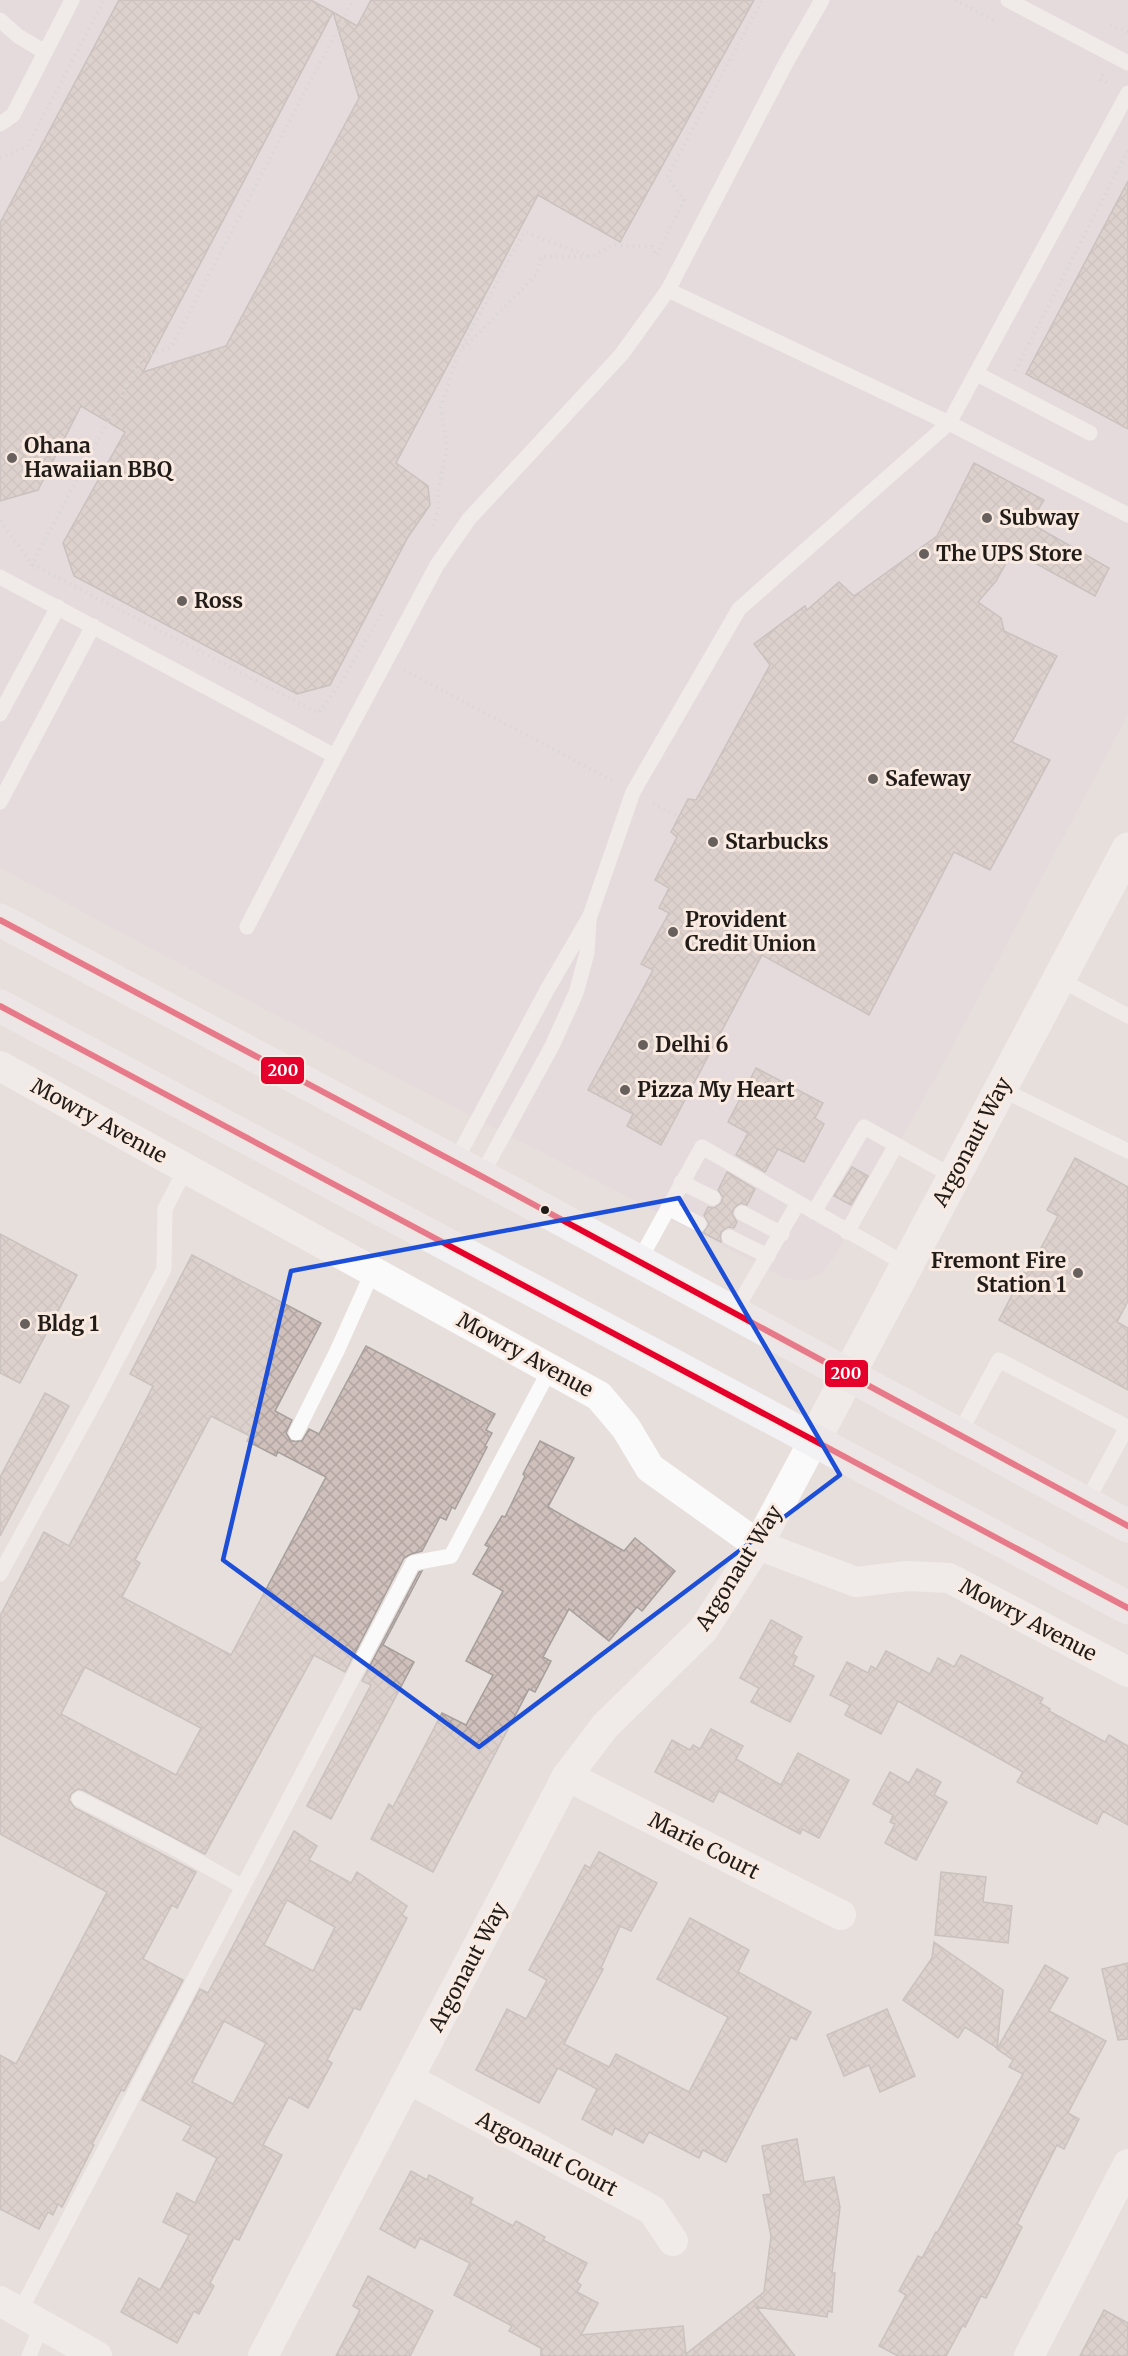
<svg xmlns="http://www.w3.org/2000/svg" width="1128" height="2356" font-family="Merriweather,serif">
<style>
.commercial{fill:#e3d8e0}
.building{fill:url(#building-cross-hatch);stroke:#a69f9c;stroke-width:1.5;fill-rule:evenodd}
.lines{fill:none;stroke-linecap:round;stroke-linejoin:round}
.path{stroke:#cfcdcc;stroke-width:4;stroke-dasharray:1.5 4.5;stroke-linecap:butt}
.service{stroke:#fbfafa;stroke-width:15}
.minor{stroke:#fbfafa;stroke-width:30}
.tertiary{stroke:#fbfafa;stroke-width:33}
.primary{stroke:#f2f1f3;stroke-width:33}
.bus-1-casing{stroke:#faebe2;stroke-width:10}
.bus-1{stroke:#e4002b;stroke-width:6}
.marked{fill:none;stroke:#1d4ed8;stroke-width:4.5;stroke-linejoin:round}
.poi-dot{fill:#67605d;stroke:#faebe2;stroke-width:2}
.bus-dot{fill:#221c19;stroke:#faebe2;stroke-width:2}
.labels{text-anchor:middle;stroke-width:6;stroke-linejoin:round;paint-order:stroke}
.poi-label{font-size:21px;font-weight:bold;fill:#221c19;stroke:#faebe2;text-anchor:start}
.street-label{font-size:21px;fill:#221c19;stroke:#faebe2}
.line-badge{stroke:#faebe2;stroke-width:2}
.badge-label{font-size:16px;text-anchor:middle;font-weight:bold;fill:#fff}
</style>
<defs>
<pattern id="building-cross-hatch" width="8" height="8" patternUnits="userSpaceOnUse" patternTransform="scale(1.5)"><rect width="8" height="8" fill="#cfc0bc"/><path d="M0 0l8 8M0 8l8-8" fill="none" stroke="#b1a4a1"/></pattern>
</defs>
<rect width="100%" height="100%" fill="#e7dfdb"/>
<!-- commercial -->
<path class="commercial" d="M0 0H1128V715L940 1070 833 1259 822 1273 803 1281 785 1278 285 1020 0 868Z"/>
<!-- building -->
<g class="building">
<path d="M119 0H311L333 12 143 372 226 346 359 98 333 12 357 26 371 0H754L620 242 538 195 396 463 428 486 430 505 408 537 330 685 297 694 74 576 63 543 125 432 81 406 38 490 0 501V223Z"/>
<path d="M1128 181V429L1026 374Z"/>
<path d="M974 463 1044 500 1030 523 1109 568 1095 596 1013 551 996 581 978 602 1001 618 1004 631 1057 656 1012 742 1050 760 990 870 954 852 869 1015 762 955 661 1145 627 1126 633 1114 588 1090 653 970 641 964 669 913 659 908 669 888 655 880 677 837 671 832 688 799 696 800 770 665 754 644 805 606 807 610 839 582 854 596 937 536Z"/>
<path d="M756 1068 823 1103 815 1118 824 1124 804 1162 778 1149 765 1172 736 1155 748 1133 728 1122Z"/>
<path d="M1075 1158 1128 1187V1301L1117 1322 1128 1328V1390L999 1320 1024 1272 1027 1274 1058 1216 1047 1210Z"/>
<path d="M852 1167 868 1176 851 1205 834 1196Z"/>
<path d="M727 1172 755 1189 747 1205 741 1203 734 1208 732 1214 737 1222 734 1228 728 1227 721 1232V1242L703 1233 709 1224 704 1215 708 1207 714 1208 721 1203 723 1197 718 1190Z"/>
<path d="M0 1234 77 1275 20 1383 0 1373Z"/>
<path d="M192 1255 321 1323 275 1411 292 1420 286 1433 291 1441H302L309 1429 319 1434 366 1346 495 1414 486 1430 492 1433 485 1446 487 1447 455 1509 452 1507 446 1520 440 1517 422 1551 411 1554 404 1558 345 1672 314 1655 205 1854 83 1790 78 1789 71 1794 69 1800 75 1808 196 1872 177 1908 172 1905 143 1959 183 1980 124 2091 121 2090 92 2144 94 2145 62 2207 58 2204 53 2215 48 2212 39 2229 0 2209V2055L16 2064 107 1892 0 1834V1616L44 1532 69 1546 105 1479 153 1386 130 1374ZM211 1416 250 1436 247 1441 276 1456 278 1452 326 1477 231 1655 122 1597 140 1563 135 1560ZM85 1667 201 1728 176 1775 61 1714Z"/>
<path d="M45 1393 69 1406 0 1536V1477Z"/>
<path d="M540 1441 574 1458 548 1507 624 1551 635 1538 675 1571 642 1611 637 1607 609 1641 569 1609 543 1657 551 1661 535 1692 529 1689 433 1872 371 1839 389 1804 393 1807 442 1713 466 1725 493 1675 466 1661 503 1591 473 1574 489 1547 485 1545 502 1516 505 1517 525 1476 523 1474Z"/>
<path d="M422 1571 383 1645 414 1662 331 1819 307 1806 371 1685 362 1681 419 1572Z"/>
<path d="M771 1620 802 1637 793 1654 797 1657 793 1665 814 1676 790 1722 751 1702 759 1688 740 1678Z"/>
<path d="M886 1651 930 1674 938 1658 954 1667 961 1655 1043 1698 1040 1703 1050 1709 1049 1711 1105 1742 1109 1735 1128 1746V1825L1103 1811 1097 1824 1017 1782 1023 1772 898 1701 881 1734 845 1715 850 1705 830 1695 847 1662 868 1673 871 1666 876 1669Z"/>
<path d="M711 1729 743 1746 736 1759 781 1785 798 1753 849 1780 819 1838 802 1829 800 1834 719 1791 713 1802 655 1772 672 1740 690 1750 693 1745 700 1749Z"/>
<path d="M917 1769 941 1782 934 1795 947 1802 916 1860 885 1843 895 1824 890 1822 893 1815 873 1804 890 1772 909 1783Z"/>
<path d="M294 1831 317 1846 309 1860 351 1883 357 1872 407 1906 402 1915 407 1918 360 2010 354 2008 327 2060 332 2063 308 2108 289 2097 263 2145 282 2155 239 2240 234 2238 210 2283 214 2286 199 2314 194 2311 177 2343 121 2312 139 2278 160 2290 189 2235 163 2222 177 2193 195 2203 217 2158 183 2140 191 2126 142 2100 200 1989 208 1993ZM287 1900 335 1927 313 1971 264 1945ZM224 2021 266 2043 233 2104 192 2082Z"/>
<path d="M599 1852 657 1883 631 1931 620 1926 601 1968 603 1969 564 2044 609 2067 616 2054 689 2092 728 2017 657 1979 690 1918 749 1950 738 1972 811 2012 796 2040 791 2037 726 2162 703 2150 699 2158 649 2132 643 2143 615 2128 612 2135 582 2119 597 2089 558 2068 539 2103 476 2070 507 2009 526 2019 547 1980 529 1970 585 1865 590 1868Z"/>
<path d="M941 1872 986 1877 983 1902 1012 1906 1008 1943 935 1935Z"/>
<path d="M934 1942 1003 1990 997 2048 965 2027 958 2038 903 2000 932 1958Z"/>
<path d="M1128 1963V2039L1118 2040 1102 1969Z"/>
<path d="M1045 1965 1068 1978 1049 2011 1106 2041 1068 2113 1079 2119 1064 2149 1057 2145 1017 2224 1022 2227 997 2277 986 2298 981 2296 965 2327 963 2325 946 2356H898L879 2346 906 2295 899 2291 918 2256 922 2258 936 2232 937 2233 1023 2074 1009 2067 1013 2060 997 2049Z"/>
<path d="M887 2009 915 2076 880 2092 869 2065 844 2076 827 2035Z"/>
<path d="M797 2139 804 2182 834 2177 840 2207 832 2273H835L832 2312 828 2311 827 2317 756 2307 795 2356H541V2348L509 2331 512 2326 454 2295 470 2263 420 2238 415 2248 380 2229 411 2171 427 2180 429 2175 473 2198 470 2203 513 2226 516 2221 545 2237 543 2240 587 2263 577 2282 581 2285 577 2292 598 2303 581 2335 683 2326 686 2354 764 2292 771 2236 763 2195 771 2194 762 2146Z"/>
<path d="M368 2276 433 2311 410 2356H336L360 2310 353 2306Z"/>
<path d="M1104 2310 1128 2323V2356H1080Z"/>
</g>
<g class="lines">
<!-- path -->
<g class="path">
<path d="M955 0 995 21"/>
<path d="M1110 25 1128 32"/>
<path d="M1103 74 1100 79 1109 84"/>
<path d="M0 158 27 147 104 0"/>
<path d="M657 255 684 200 667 177 762 0"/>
<path d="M463 349 536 275 542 256 587 257"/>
<path d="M1015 371 1128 150"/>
<path d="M0 521 32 564 318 713 338 687 384 610"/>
<path d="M433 526 439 507 438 492 447 447 441 408 458 354 524 232 591 257 613 245 652 247 657 256"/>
<path d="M31 566 142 357 171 347 353 0"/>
<path d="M404 670 615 782"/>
<path d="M653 803 676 816"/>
</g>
<!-- service -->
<g class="service">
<path d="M1008 0 1128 63"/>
<path d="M0 20 18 36 45 52"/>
<path d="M0 124 13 115 72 0"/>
<path d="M668 290 949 423 1128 515"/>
<path d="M977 374 1090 433"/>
<path d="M0 577 335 756 437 565 469 519 621 355 668 290 787 61 822 0"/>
<path d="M0 714 58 607"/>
<path d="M0 802 93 626"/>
<path d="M247 927 335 756"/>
<path d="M1059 979 1128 1016"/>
<path d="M1001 1089 1128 1151"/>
<path d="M455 1162 547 990 590 916 633 792 739 609 949 423 1128 93"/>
<path d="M481 1176 552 1046 576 993 587 953 589 919"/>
<path d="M681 1182 713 1198"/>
<path d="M668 1208 699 1224"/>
<path d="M814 1212 864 1127 954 1177"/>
<path d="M742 1213 782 1234"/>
<path d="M847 1232 896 1145"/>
<path d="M729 1237 768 1256"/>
<path d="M639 1261 702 1147 907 1265"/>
<path d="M734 1313 798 1203"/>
<path d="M296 1433 337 1351 373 1271"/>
<path d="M959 1434 999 1360 1127 1427 1086 1503"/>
<path d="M0 1574 99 1394 164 1269 165 1209 186 1168"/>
<path d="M79 1799 169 1845 243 1887"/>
<path d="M19 2313 413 1563 451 1556 550 1369"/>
<path d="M29 2356 41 2326"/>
</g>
<!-- minor -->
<g class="minor">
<path d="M0 1066 599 1396 626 1428 650 1468 758 1545 856 1582 907 1576 949 1578 1128 1672"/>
<path d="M567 1776 841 1915"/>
<path d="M409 2079 652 2210 673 2241"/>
<path d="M0 2301 97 2356"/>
<path d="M263 2356 567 1776 605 1726 703 1630 758 1545 813 1442"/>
<path d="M1029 2356 1128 2164"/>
</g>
<!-- tertiary -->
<path class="tertiary" d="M813 1442 1128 849"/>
<!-- primary -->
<g class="primary">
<path d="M0 920 481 1176 1128 1526"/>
<path d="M0 1006 1128 1608"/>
</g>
<defs>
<g id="bus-1">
<path d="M0 920 481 1176 1128 1526"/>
<path d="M0 1006 1128 1608"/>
</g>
</defs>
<!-- bus-1 casing -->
<use href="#bus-1" class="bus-1-casing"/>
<!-- bus-1 -->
<use href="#bus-1" class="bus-1"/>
</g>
<!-- marked area -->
<path d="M0 0H1128V2356H0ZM679 1198 840 1475 479 1747 223 1560 291 1271Z" fill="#e7dfdb" fill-opacity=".55" fill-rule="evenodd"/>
<path class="marked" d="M679 1198 840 1475 479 1747 223 1560 291 1271Z"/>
<!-- markers -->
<g class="poi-dot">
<circle cx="12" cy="458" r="6"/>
<circle cx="987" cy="518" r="6"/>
<circle cx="924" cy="554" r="6"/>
<circle cx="182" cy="601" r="6"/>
<circle cx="873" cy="779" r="6"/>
<circle cx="713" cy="842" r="6"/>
<circle cx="673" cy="932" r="6"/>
<circle cx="643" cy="1045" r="6"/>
<circle cx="625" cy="1090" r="6"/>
<circle cx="1078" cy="1273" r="6"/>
<circle cx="25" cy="1324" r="6"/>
</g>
<circle class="bus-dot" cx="545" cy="1210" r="5"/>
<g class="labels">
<!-- poi labels -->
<g class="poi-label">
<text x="24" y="453">Ohana<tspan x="24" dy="24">Hawaiian BBQ</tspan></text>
<text x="999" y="525">Subway</text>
<text x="936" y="561">The UPS Store</text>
<text x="194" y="608">Ross</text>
<text x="885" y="786">Safeway</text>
<text x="725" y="849">Starbucks</text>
<text x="685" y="927">Provident<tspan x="685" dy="24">Credit Union</tspan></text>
<text x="655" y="1052">Delhi 6</text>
<text x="637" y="1097">Pizza My Heart</text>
<text x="1066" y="1268" text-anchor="end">Fremont Fire<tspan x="1066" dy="24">Station 1</tspan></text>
<text x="37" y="1331">Bldg 1</text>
</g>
<!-- street labels -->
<g class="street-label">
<text transform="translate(99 1121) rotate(29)" y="7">Mowry Avenue</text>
<text transform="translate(972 1142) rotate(-62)" y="7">Argonaut Way</text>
<text transform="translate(525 1355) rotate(29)" y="7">Mowry Avenue</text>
<text transform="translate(739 1568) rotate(-58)" y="7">Argonaut Way</text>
<text transform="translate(1028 1620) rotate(28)" y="7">Mowry Avenue</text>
<text transform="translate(704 1846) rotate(27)" y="7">Marie Court</text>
<text transform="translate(468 1967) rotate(-62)" y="7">Argonaut Way</text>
<text transform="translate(547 2154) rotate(28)" y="7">Argonaut Court</text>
</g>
</g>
<g class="line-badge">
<rect x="260" y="1056" width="45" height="29" rx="6" fill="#e4002b"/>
<rect x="824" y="1359" width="45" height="29" rx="6" fill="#e4002b"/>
</g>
<g class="badge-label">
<text x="283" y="1076">200</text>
<text x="846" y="1379">200</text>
</g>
</svg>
